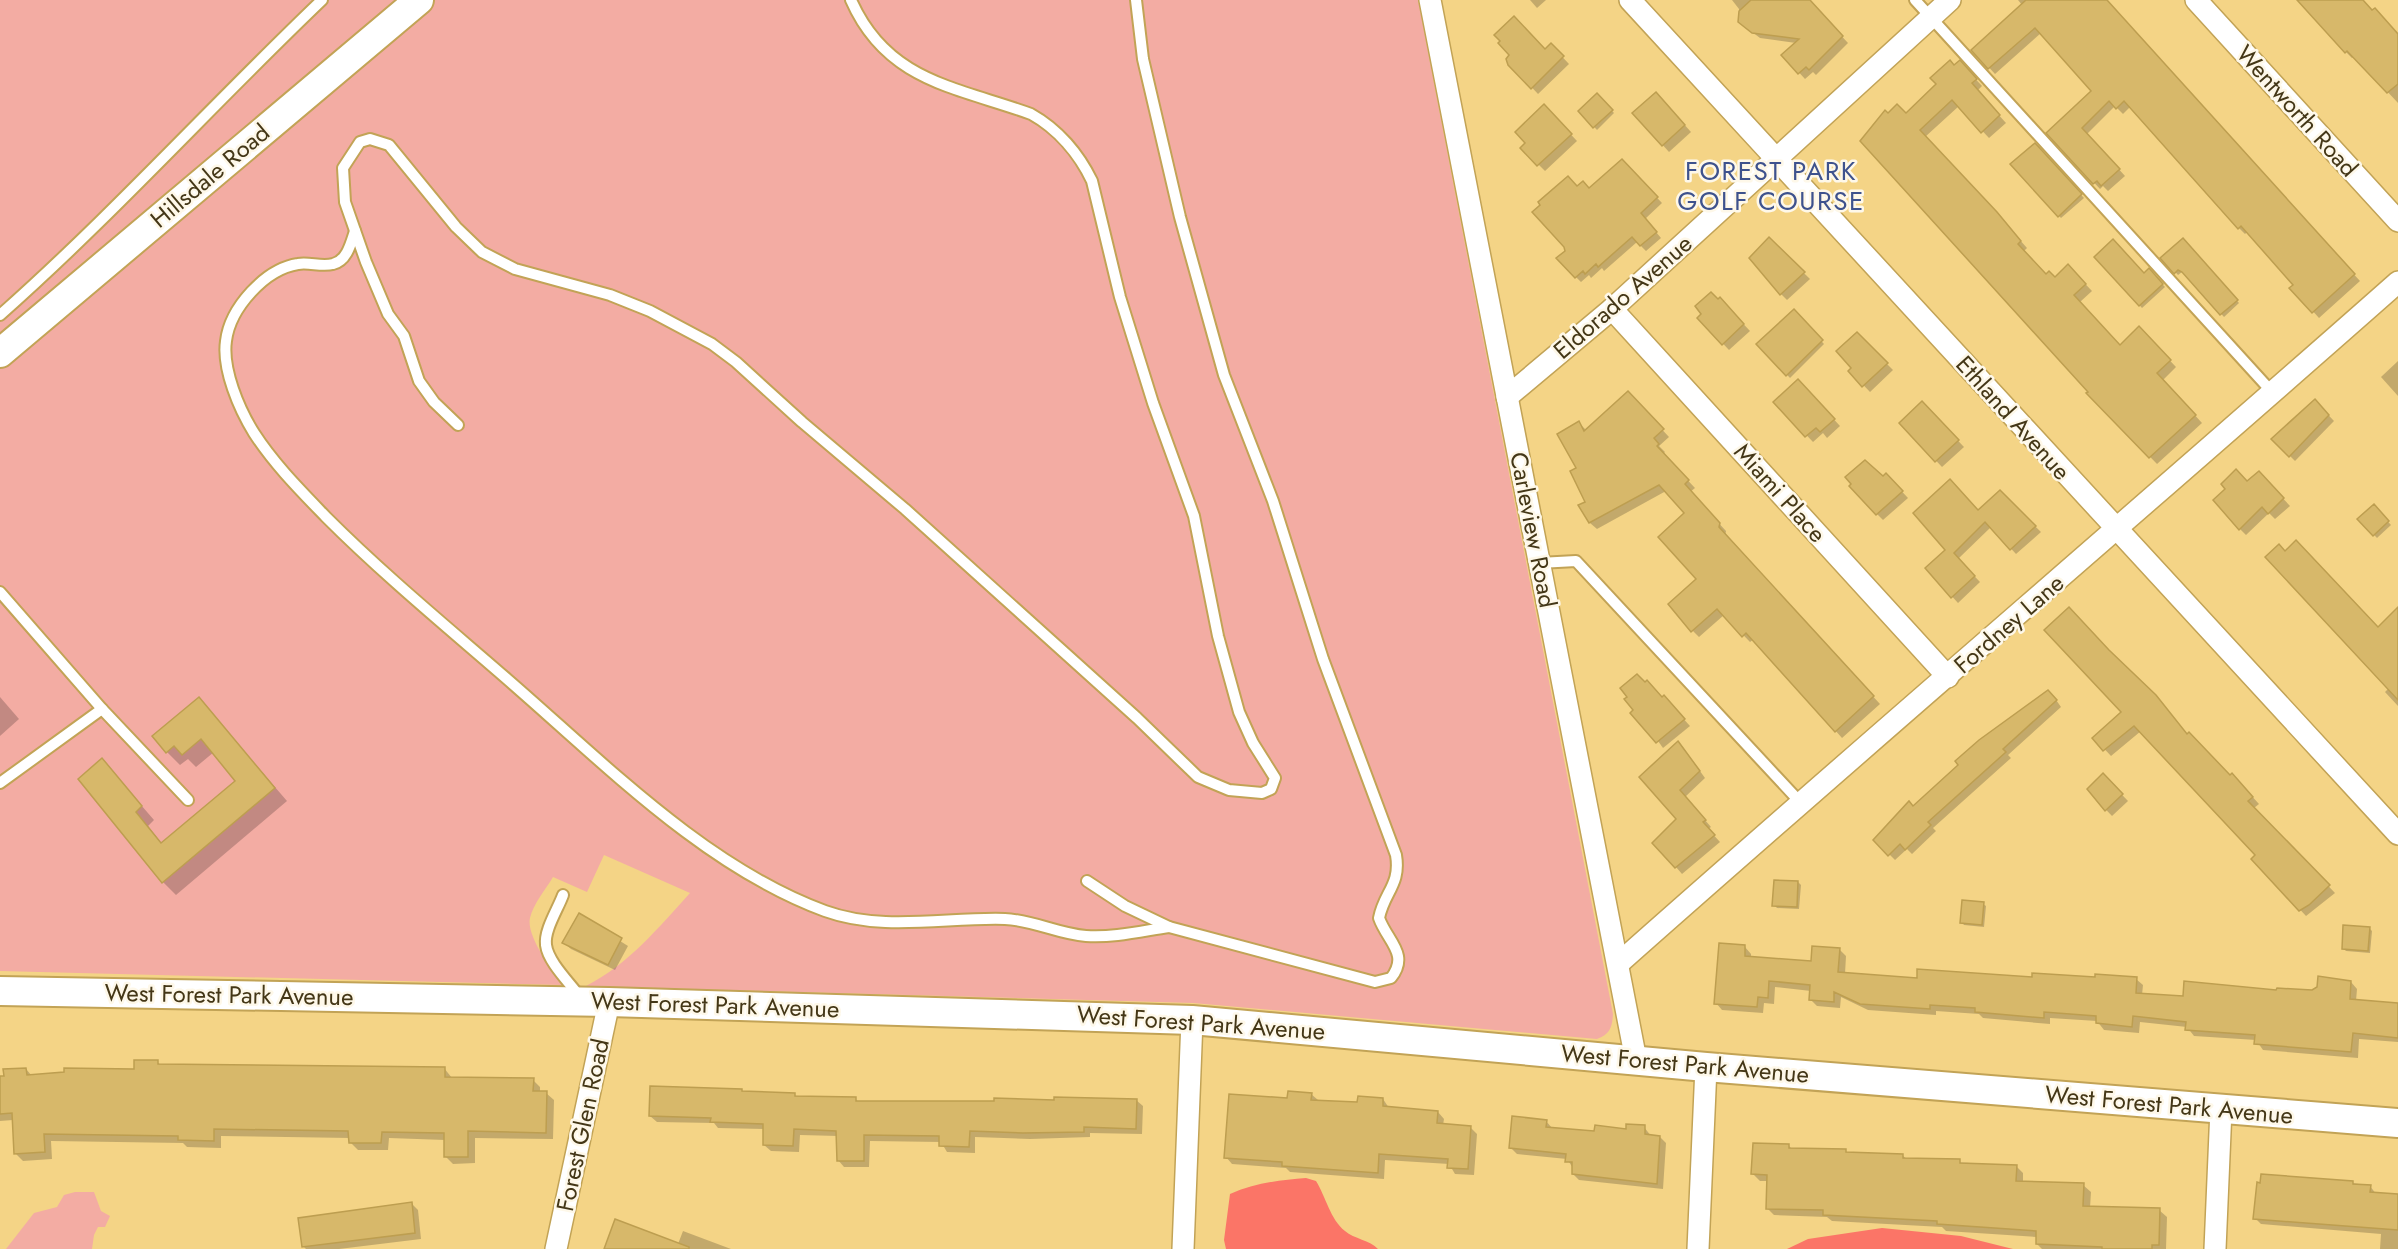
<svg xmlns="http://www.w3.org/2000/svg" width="2398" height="1249" font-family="Jost,sans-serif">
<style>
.green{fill:#f3aca3}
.forest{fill:#fb7567}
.shadow{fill:#0003}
.building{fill:#d7b86a;stroke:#bd9e50;stroke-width:1.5}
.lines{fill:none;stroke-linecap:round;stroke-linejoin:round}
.lane-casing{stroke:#c2a356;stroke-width:14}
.street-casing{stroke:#c2a356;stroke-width:24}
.secondary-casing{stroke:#c2a356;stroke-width:32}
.lane{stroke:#fff;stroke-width:10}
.street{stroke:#fff;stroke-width:21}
.secondary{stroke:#fff;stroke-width:28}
.labels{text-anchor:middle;stroke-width:5;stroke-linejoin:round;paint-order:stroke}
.street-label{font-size:24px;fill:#443717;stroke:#fef8e9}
.neighbourhood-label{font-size:26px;letter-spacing:1.5px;fill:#3e528d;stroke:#fef8e9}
</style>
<rect width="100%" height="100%" fill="#f4d486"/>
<!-- green -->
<g class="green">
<path d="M0 0H1418L1613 1014C1612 1028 1610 1034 1597 1039L1193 1003 586 986C628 965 659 927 690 893L604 855 587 892 553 877C546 889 533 904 530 918 526 936 552 970 562 985L0 971Z"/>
<path d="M75 1192H94L101 1211 110 1216 105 1227H98L94 1235 92 1249H6L34 1213 57 1207 64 1195Z"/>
</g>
<!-- forest -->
<g class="forest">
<path d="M1306 1178 1316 1181C1326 1197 1330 1219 1345 1231 1354 1239 1370 1240 1378 1249H1226L1224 1240 1230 1194C1254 1183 1280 1180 1306 1178Z"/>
<path d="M1882 1228 1961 1236 2013 1249H1787L1808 1239Z"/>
</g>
<!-- shadow -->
<g class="shadow">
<path d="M1530 0H1546L1537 8Z"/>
<path d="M1732 0H1808L1848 43 1816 75 1813 72 1805 79 1783 55 1796 43 1760 38 1739 22V9Z"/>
<path d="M2018 0H2103L2360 281 2319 318 2292 288 2295 285 2248 231 2245 234 2239 228 2131 106 2123 114 2115 106 2087 134 2125 176 2108 191 2103 186 2100 189 2048 133 2094 91 2041 33 1995 74 1973 50 2022 5Z"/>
<path d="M2299 0H2363L2398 37V103L2354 56 2352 58 2346 52Z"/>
<path d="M1551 45 1569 64 1538 94 1510 64 1511 55 1545 51Z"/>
<path d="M1954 67 1966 69 1982 86 1977 91 2006 123 1989 138 1959 106 1925 137 2003 221 2027 248 2023 252 2046 276 2055 279 2068 266 2092 291 2080 302 2121 347 2139 328 2176 367 2163 380 2202 423 2157 464 2088 393 2090 392 1888 115H1906Z"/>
<path d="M1597 95 1614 113 1597 130 1580 111Z"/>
<path d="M1662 100 1691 132 1669 152 1634 113Z"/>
<path d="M1544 106 1577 141 1545 171 1522 148 1527 143Z"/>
<path d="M2035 145 2084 198 2061 218 2012 165Z"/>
<path d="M1622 161 1662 203 1645 219 1661 238 1646 251 1637 242 1604 271 1602 268 1591 278 1589 275 1581 282 1576 277 1566 251 1577 187 1589 190Z"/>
<path d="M1769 239 1810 279 1787 300 1781 294Z"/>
<path d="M2183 240 2239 303 2224 317 2186 274 2182 272 2178 275 2163 258Z"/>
<path d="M2096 257 2144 275 2149 270 2165 287 2142 308Z"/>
<path d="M1720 299 1750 331 1729 350 1699 318Z"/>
<path d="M1794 311 1824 344 1790 378 1759 344Z"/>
<path d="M1857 334 1893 370 1870 392 1850 371 1853 368Z"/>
<path d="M2398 361V396L2381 377Z"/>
<path d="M1804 387 1840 426 1827 438 1823 433 1813 442 1775 402Z"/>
<path d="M1628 393 1669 437 1659 446 1665 452 1663 454 1695 488 1690 492 1726 531 1725 536 1880 704 1842 738 1754 639 1750 642 1724 615 1699 637 1693 631 1698 579 1687 513 1666 491 1597 529 1590 523 1578 468 1579 423 1587 431Z"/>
<path d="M1922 403 1964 447 1942 467 1901 423Z"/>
<path d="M2320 406 2334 421 2295 461 2273 439Z"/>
<path d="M2259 473 2290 506 2275 519 2269 513 2246 535 2240 529 2248 483Z"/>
<path d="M1883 478 1892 481 1908 498 1883 520 1877 514Z"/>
<path d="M2000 492 2041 532 2016 554 1991 527 1958 559 1980 582 1958 603 1927 569 1947 551 1978 512Z"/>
<path d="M2374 506 2391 525 2377 538 2359 519Z"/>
<path d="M2398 613V706L2385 692 2389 688 2378 629Z"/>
<path d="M0 697 19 719 0 736Z"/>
<path d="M1629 697 1662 699 1670 704 1690 726 1663 748 1636 710Z"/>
<path d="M2054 697 2061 707 2008 755 2011 758 1933 828 1936 831 1912 854 1907 849 1895 860 1875 840 1960 765Z"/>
<path d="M199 699 287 801 176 895 163 882 102 760 154 820 148 826 162 844 237 781 214 752 196 767 188 759 180 765 167 752Z"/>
<path d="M2123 712 2187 736 2230 777 2238 781 2259 804 2254 808 2335 893 2306 916 2253 859 2257 856 2141 731 2111 756 2094 738Z"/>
<path d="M1684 749 1705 778 1685 797 1711 827 1708 829 1720 842 1682 874 1676 867 1678 819 1642 777Z"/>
<path d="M2103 775 2128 801 2112 816 2092 795Z"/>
<path d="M1798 882 1801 885 1799 909 1777 908 1774 905Z"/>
<path d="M1983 904 1986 906 1984 927 1964 925 1962 922Z"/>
<path d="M579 915 628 946 615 970 571 949 564 943Z"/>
<path d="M2369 928 2372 931 2370 953 2346 951 2343 948Z"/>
<path d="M1745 947 1751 954V958L1813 963 1839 949 1846 956 1845 974 1918 980 2136 979 2143 985 2142 995 2184 997 2312 992 2351 982 2357 989 2356 1001 2398 1005V1042L2359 1039 2358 1058 2263 1050 2256 1040 2194 1036 2187 1027 2140 1022 2139 1033 2104 1030 2097 1021 2050 1018V1024L1983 1018 1979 1014 1936 1011V1015L1868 1010 1841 997 1840 1008 1817 1006 1810 999 1811 991 1775 987 1774 1004 1764 1003 1763 1013 1722 1010 1716 1003Z"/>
<path d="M157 1062 161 1065 444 1068 452 1078 533 1080 540 1087V1093H546L554 1100 553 1139 475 1138V1163L453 1164 445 1156V1140L389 1138 388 1150H358L350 1142V1138L221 1136V1148L187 1147 183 1143 51 1141 52 1159 23 1161 15 1153 13 1120 0 1121V1078L26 1069 32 1076 136 1071Z"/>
<path d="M744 1093 855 1099 859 1102 1136 1100 1143 1106 1142 1134 1090 1133V1137L1030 1139 975 1137V1153L947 1152 941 1142 870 1141 869 1167H844L838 1160V1136L800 1135 799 1152 771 1151 764 1145 765 1129 718 1128 714 1123 657 1122 650 1116Z"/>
<path d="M1311 1094 1318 1100 1359 1104 1383 1099 1389 1108 1438 1112 1444 1119 1443 1125 1470 1127 1477 1134 1474 1175 1455 1174 1449 1164 1385 1160 1384 1179 1290 1172 1286 1168 1232 1164 1226 1157 1288 1100Z"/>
<path d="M1546 1121 1552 1128 1596 1132 1644 1127 1651 1136 1660 1137 1666 1143 1663 1189 1579 1180 1573 1174V1168L1567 1159 1517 1154 1510 1147Z"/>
<path d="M1788 1145 1792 1149 1845 1151 1849 1154 1903 1156 1907 1159 2016 1166 2023 1173V1183L2083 1185 2091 1192 2090 1208 2159 1210 2167 1217 2166 1249H2042L2037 1244V1237L1946 1231 1942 1227 1832 1221 1827 1217 1774 1215 1767 1208 1768 1181H1760L1753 1174Z"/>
<path d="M2353 1183 2370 1186 2376 1194 2398 1195V1249H2380L2381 1234 2261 1224 2255 1218Z"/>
<path d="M412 1204 418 1210 421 1239 339 1249H306L303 1246Z"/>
<path d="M683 1231 731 1249H607L678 1244Z"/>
</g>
<!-- building -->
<g class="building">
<path d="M1751 0H1810L1843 36 1809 70 1806 67 1798 74 1781 55 1799 39 1752 33 1738 22 1739 11Z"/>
<path d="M2026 0H2107L2355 274 2312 313 2289 288 2293 285 2241 226 2238 229 2124 101 2116 109 2109 101 2082 128 2120 169 2101 186 2097 181 2093 184 2046 133 2091 91 2035 28 1988 69 1971 50Z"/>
<path d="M2297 0H2363L2372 10 2375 8 2398 34V84L2387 93 2347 51 2345 53Z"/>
<path d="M1514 16 1545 49 1551 43 1564 56 1531 89 1508 65 1506 59 1509 55 1498 43 1500 41 1494 35Z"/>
<path d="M1950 60 1954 65 1960 60 1977 79 1972 83 2000 115 1981 133 1952 100 1920 130 1997 212 2021 241 2018 244 2046 274 2049 271 2055 277 2068 264 2086 284 2074 295 2120 345 2139 326 2171 360 2157 373 2196 415 2149 458 2086 393 2088 392 1860 141 1885 110 1888 113 1897 104 1906 113 1936 84 1930 78Z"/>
<path d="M1656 92 1685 125 1662 146 1632 113Z"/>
<path d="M1597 93 1613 110 1593 128 1578 111Z"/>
<path d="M1544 104 1572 134 1537 166 1520 148 1525 143 1515 132Z"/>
<path d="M2035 143 2082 194 2058 217 2010 164Z"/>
<path d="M1622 159 1658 197 1641 213 1657 232 1640 246 1632 237 1598 267 1596 264 1585 274 1583 271 1575 278 1556 258 1565 251 1564 247 1532 212 1540 205 1538 202 1568 176 1577 186 1583 181 1589 188Z"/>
<path d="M1769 237 1805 272 1780 295 1749 258Z"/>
<path d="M2183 238 2238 300 2220 315 2182 272 2178 270 2174 274 2160 258Z"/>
<path d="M2113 239 2144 273 2149 268 2163 284 2139 306 2094 257Z"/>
<path d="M1711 292 1718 299 1720 297 1744 324 1722 345 1697 318 1701 314 1695 306Z"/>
<path d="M1794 309 1823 340 1786 376 1756 344Z"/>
<path d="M1857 332 1888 363 1862 387 1848 371 1851 368 1836 351Z"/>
<path d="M1798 379 1835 419 1820 432 1816 428 1805 437 1773 402Z"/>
<path d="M1628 391 1664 429 1654 438 1659 444 1657 446 1689 480 1685 484 1720 523 1719 527 1874 696 1835 732 1746 633 1742 637 1717 609 1691 632 1668 604 1696 579 1658 537 1684 513 1659 485 1589 523 1578 505 1585 502 1570 471 1576 468 1557 434 1579 421 1584 431Z"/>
<path d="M2315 399 2329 415 2289 457 2271 439Z"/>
<path d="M1922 401 1959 440 1935 462 1899 423Z"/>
<path d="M1865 460 1883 476 1886 473 1903 491 1876 515 1849 486 1851 484 1845 477Z"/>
<path d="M2236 469 2247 481 2259 471 2284 498 2268 514 2262 507 2239 530 2213 500 2225 489 2221 484Z"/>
<path d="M1950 479 1978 510 2000 490 2036 526 2010 550 1985 522 1954 553 1975 576 1951 598 1925 568 1945 550 1913 513Z"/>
<path d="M2374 504 2389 521 2373 536 2357 519Z"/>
<path d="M2296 540 2378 627 2398 607V700L2265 557 2279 544 2285 551Z"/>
<path d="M2069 607 2109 650 2156 695 2187 734 2189 732 2230 775 2232 773 2253 797 2248 801 2330 885 2309 905 2299 911 2251 859 2255 855 2134 726 2103 751 2092 738 2121 712 2044 630Z"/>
<path d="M1637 674 1645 682 1647 680 1662 697 1664 695 1685 719 1656 743 1630 713 1633 710 1624 699 1627 697 1620 688Z"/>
<path d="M2048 690 2057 700 2003 749 2006 752 1928 822 1931 825 1905 850 1900 844 1888 856 1873 840 1909 801 1913 806 1958 765 1955 761 1979 740Z"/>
<path d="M199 697 275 788 162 883 78 779 102 758 142 806 136 812 161 843 235 781 201 739 182 755 174 746 166 753 152 736Z"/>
<path d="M1678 741 1700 771 1680 790 1706 820 1703 822 1715 835 1675 868 1652 843 1676 819 1639 777Z"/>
<path d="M2103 773 2123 794 2105 811 2087 789Z"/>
<path d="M1774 880 1798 881 1797 907 1772 906Z"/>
<path d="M1962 900 1984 902 1982 925 1960 923Z"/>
<path d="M579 913 622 938 608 965 562 943Z"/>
<path d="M2343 925 2370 927 2368 951 2342 949Z"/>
<path d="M1719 943 1745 945V956L1811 961 1812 946 1840 948 1838 972 1917 978V969L2032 977V973L2095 977V974L2137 977 2136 993 2183 996 2184 981 2276 990 2277 988 2312 990 2317 987 2318 976 2351 981 2350 999 2398 1003V1038L2353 1033 2351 1052 2254 1044 2255 1035 2185 1030 2186 1022 2133 1016 2132 1027 2096 1023V1016L2044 1012V1018L1975 1012V1008L1930 1005V1009L1860 1004 1834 992V1002L1809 1000 1810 985 1769 981 1768 998 1758 997 1757 1007 1714 1004Z"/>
<path d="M134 1060H158V1064L445 1067V1077L534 1078 533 1091H547L546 1133 468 1131V1157H444V1133L382 1132 381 1143H349L348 1131 214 1129V1141L178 1140V1136L44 1134 45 1152 14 1154 12 1113 0 1114V1076H4L3 1069 26 1068 27 1075 64 1072V1068L134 1069Z"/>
<path d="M650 1086 742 1089V1091L795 1093V1096L856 1097V1101H994V1098L1054 1100V1097L1137 1099 1136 1129 1084 1127V1132L1023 1133 970 1131 969 1147 939 1146V1136L864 1135V1161H837L836 1131 794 1129 793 1146 763 1145V1124L710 1122 711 1118 649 1116Z"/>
<path d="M1288 1091 1312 1093 1311 1100 1357 1102 1358 1096 1383 1098V1106L1438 1111 1437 1123 1471 1126 1468 1169 1447 1168 1448 1159 1379 1154 1378 1173 1282 1166V1162L1224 1158 1229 1094 1287 1098Z"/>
<path d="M1512 1116 1547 1120 1546 1127 1594 1131 1595 1125 1626 1129V1124L1645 1125V1134L1660 1136 1657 1184 1572 1174V1162H1565L1566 1154 1509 1148Z"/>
<path d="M1753 1143 1789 1144V1148L1846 1149V1152L1903 1154V1158L1960 1159V1163L2017 1165 2016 1181 2084 1183 2083 1206 2160 1208 2159 1245H2152V1249H2102V1247L2036 1244V1231L1937 1224V1221L1823 1215V1210L1766 1209 1767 1175 1751 1174Z"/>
<path d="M2261 1174 2353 1181V1184L2371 1185 2370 1192 2398 1194V1230L2253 1219 2257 1182 2260 1183Z"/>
<path d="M412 1202 415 1233 302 1247 298 1218Z"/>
<path d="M615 1219 689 1247V1249H604Z"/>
</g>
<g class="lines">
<defs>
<g id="lane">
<path d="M1915 0 2273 393"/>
<path d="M355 231C351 243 347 261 333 264 322 267 309 262 298 264 265 269 230 308 226 341 222 369 239 409 254 433 274 464 300 490 326 517 384 575 446 626 507 679 603 762 705 867 825 911 883 932 946 917 1005 919 1033 920 1058 934 1086 936 1113 938 1142 931 1169 927"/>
<path d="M0 315C113 215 213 104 322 0"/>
<path d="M458 425 434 402 419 381 404 336 388 314 366 262 345 202 343 168 360 142 370 139 389 145 456 227 482 252 515 269 610 295 650 311 712 344 736 362 802 422 905 509 1137 718 1198 777 1229 790 1262 793 1271 789 1275 778 1253 743 1239 712 1218 636 1194 516 1153 403 1120 297 1092 181C1079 154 1058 129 1031 114 957 87 887 82 851 0"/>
<path d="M1539 563 1576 561 1800 802"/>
<path d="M0 592 102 709 188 800"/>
<path d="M0 783 102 709"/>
<path d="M1087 881 1125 906 1169 927 1375 982 1391 978C1410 954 1387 941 1379 918 1384 892 1401 885 1396 855L1323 659 1273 501 1224 375 1180 217 1143 59 1136 0"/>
<path d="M563 895C558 909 544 930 546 945 548 962 570 983 580 997"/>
</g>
<g id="street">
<path d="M1430 0 1636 1060"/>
<path d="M1630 0 2398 834"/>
<path d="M2196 0 2398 221"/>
<path d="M1612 309 1948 677"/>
<path d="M1507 397 1612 309 1950 0"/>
<path d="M1618 964C1876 735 2139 511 2398 282"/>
<path d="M556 1249 609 1002"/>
<path d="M1183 1249 1192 1020"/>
<path d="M1698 1249 1706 1067"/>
<path d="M2215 1249 2221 1109"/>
</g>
<g id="secondary">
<path d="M0 353 419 0"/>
<path d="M0 991 609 1002 1192 1020 1706 1067 2398 1123"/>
</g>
</defs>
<!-- lane casing -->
<use href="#lane" class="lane-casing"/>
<!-- street casing -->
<use href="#street" class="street-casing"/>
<!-- secondary casing -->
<use href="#secondary" class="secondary-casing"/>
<!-- lane -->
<use href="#lane" class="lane"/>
<!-- street -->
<use href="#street" class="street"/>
<!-- secondary -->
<use href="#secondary" class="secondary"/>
</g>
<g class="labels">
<!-- street labels -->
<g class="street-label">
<text transform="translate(2297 111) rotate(48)" y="8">Wentworth Road</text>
<text transform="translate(210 176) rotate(-40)" y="8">Hillsdale Road</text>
<text transform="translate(1623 297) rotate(-41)" y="8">Eldorado Avenue</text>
<text transform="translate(2013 418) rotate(48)" y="8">Ethland Avenue</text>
<text transform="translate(1780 493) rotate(48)" y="8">Miami Place</text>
<text transform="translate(1533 530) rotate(79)" y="8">Carleview Road</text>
<text transform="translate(2009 624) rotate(-41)" y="8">Fordney Lane</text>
<text transform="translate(229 995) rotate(1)" y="8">West Forest Park Avenue</text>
<text transform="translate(715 1005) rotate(2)" y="8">West Forest Park Avenue</text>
<text transform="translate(1201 1023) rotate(4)" y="8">West Forest Park Avenue</text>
<text transform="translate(1685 1064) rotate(5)" y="8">West Forest Park Avenue</text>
<text transform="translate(2169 1105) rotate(5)" y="8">West Forest Park Avenue</text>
<text transform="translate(583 1125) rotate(-78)" y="8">Forest Glen Road</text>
</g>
<!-- neighbourhood labels -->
<g class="neighbourhood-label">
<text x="1771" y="180">FOREST PARK<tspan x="1771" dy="30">GOLF COURSE</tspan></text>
</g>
</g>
</svg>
